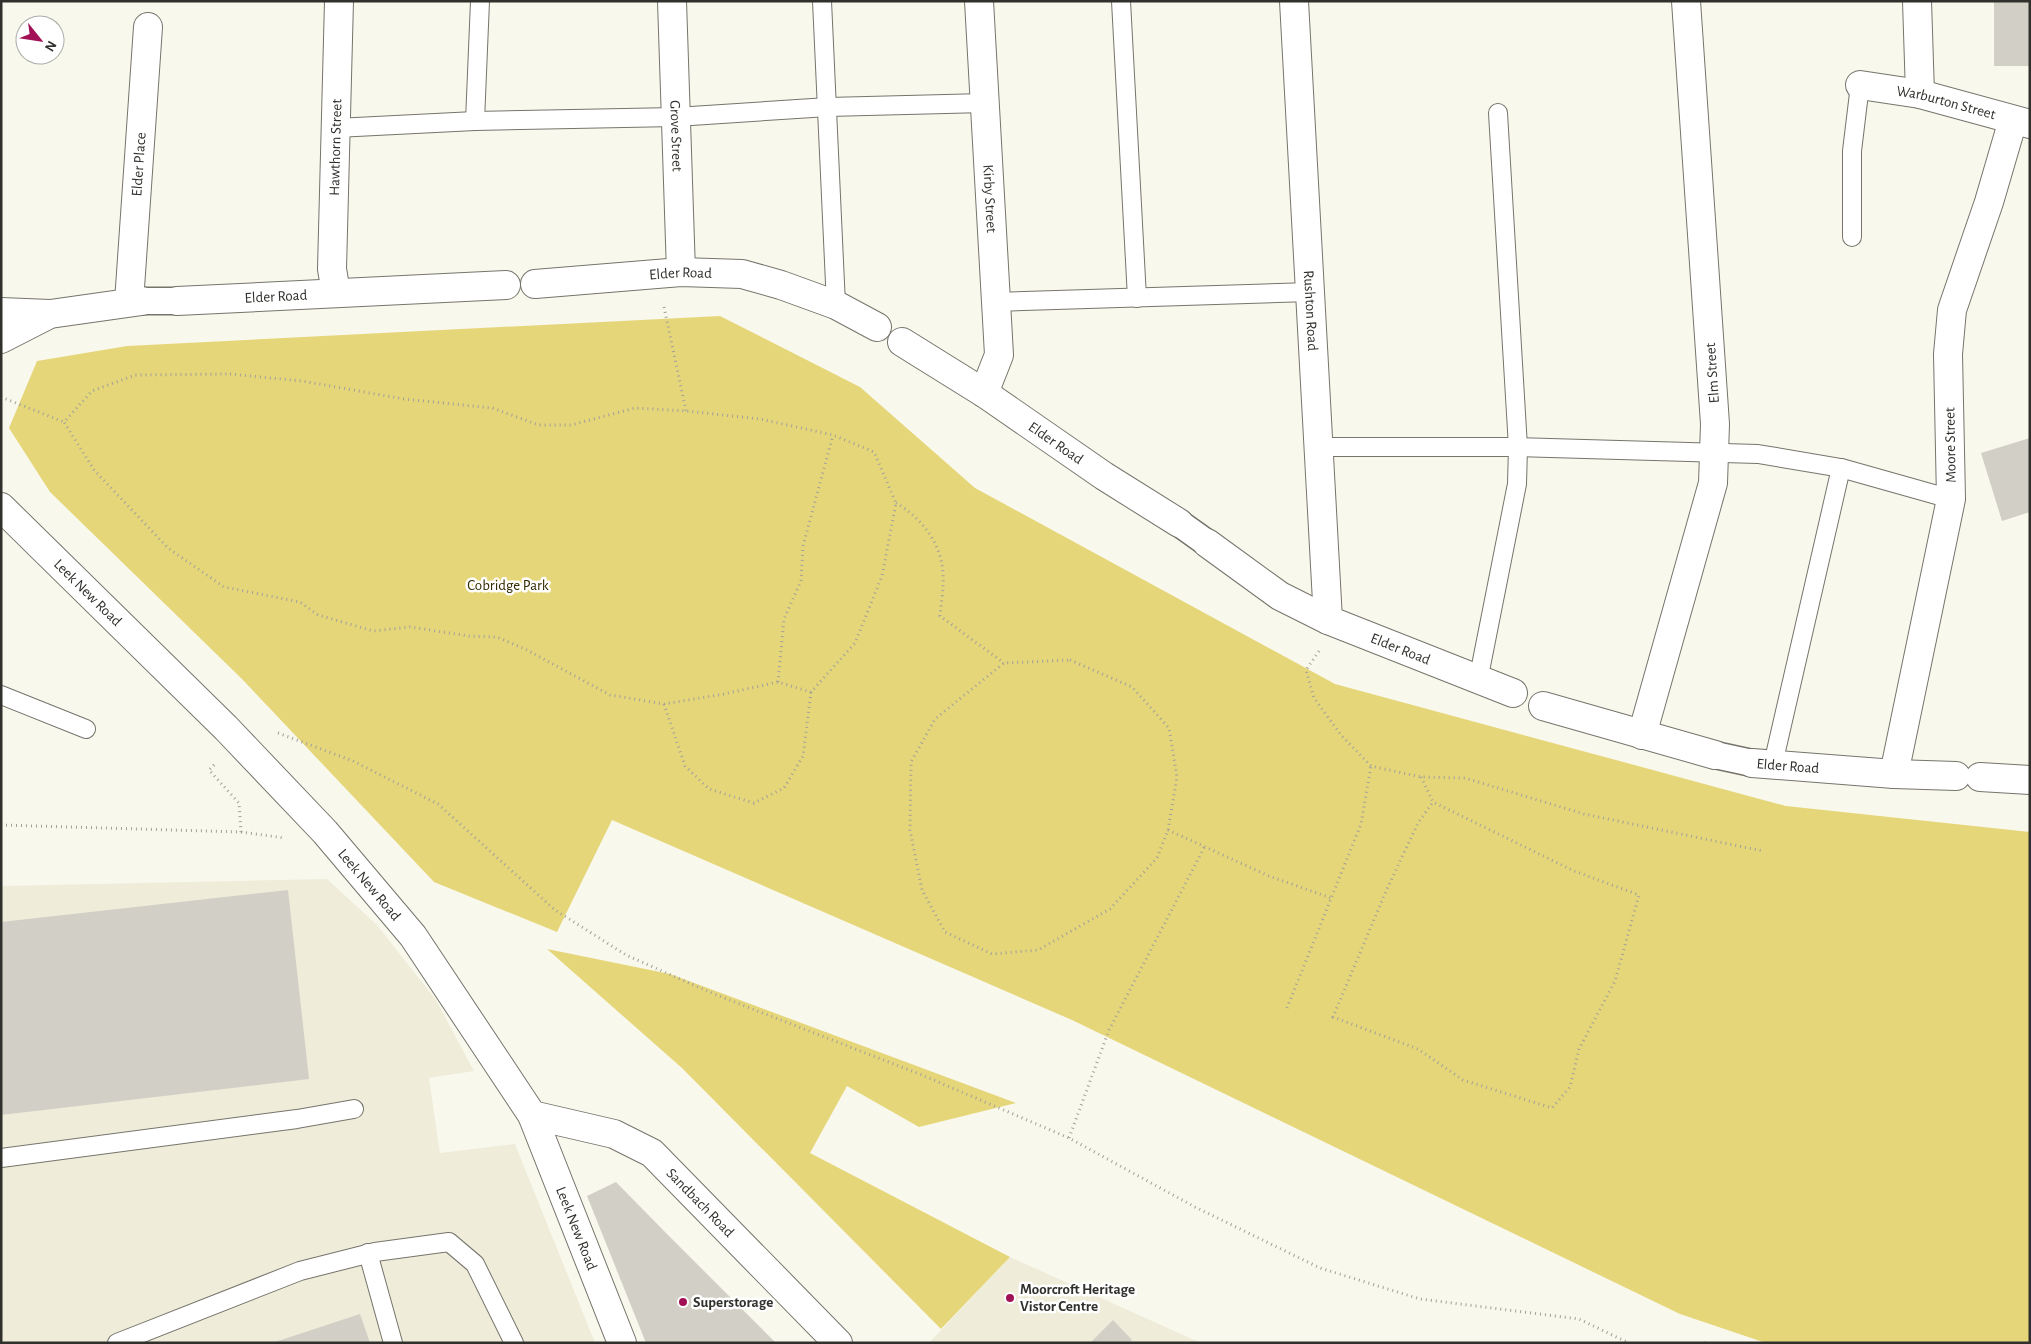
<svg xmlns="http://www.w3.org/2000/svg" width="2031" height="1344" font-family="'Alegreya Sans',sans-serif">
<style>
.built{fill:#efecda}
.green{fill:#e6d67a}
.building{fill:#d2d0c6}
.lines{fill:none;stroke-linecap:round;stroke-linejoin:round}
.service-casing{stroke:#76746b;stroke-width:20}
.pedestrian-casing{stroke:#76746b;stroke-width:29}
.minor-casing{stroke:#76746b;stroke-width:30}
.tertiary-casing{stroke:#76746b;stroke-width:30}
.trunk-casing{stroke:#76746b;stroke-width:30}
.path{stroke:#a2a199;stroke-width:3;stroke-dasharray:1 4;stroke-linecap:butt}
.service{stroke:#fff;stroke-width:18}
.pedestrian{stroke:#fff;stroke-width:26}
.minor{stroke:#fff;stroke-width:28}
.tertiary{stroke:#fff;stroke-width:28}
.trunk{stroke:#fff;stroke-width:28}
.poi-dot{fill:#a21156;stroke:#fff;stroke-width:2}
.labels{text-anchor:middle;stroke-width:5;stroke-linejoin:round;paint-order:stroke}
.street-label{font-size:15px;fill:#30302c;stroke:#fff}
.park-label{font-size:15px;fill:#322b00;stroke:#fff}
.poi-label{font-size:15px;font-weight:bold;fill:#30302c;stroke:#fff;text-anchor:start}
</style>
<rect width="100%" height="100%" fill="#f9f8ed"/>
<!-- built -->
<g class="built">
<path d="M327 879 377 925 436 1000 474 1071 429 1078 440 1153 515 1144 595 1343H1V886Z"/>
<path d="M1010 1257 1201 1343H929Z"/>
</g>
<!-- green -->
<g class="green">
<path d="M720 316 860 387 975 488 1335 684 1786 806 2030 832V1343H1766L1680 1314 1072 1020 612 820 557 932 434 882 242 679 50 492 9 428 37 361 127 346Z"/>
<path d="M547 949 670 974 1016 1103 919 1127 847 1086 810 1153 1010 1257 941 1329 682 1068Z"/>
</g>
<!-- building -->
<g class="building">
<rect x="1994" y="1" width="36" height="65"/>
<path d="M2030 438V512L2002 521 1981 453Z"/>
<path d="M288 890 309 1079 1 1115V922Z"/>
<path d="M616 1182 666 1233 776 1343H646L587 1196Z"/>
<path d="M360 1314 370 1343H275V1342Z"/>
<path d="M1113 1320 1132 1340 1129 1343H1090Z"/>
</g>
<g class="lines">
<defs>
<g id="service">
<path d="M822 1 836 305"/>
<path d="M1121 1 1137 298"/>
<path d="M475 121 480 1"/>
<path d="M336 128 475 121 676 117 828 107 985 103"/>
<path d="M1852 237V151L1860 85"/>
<path d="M995 302 1310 292"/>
<path d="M1318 447H1518L1758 454 1841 468 1951 499"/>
<path d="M1478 681 1517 484 1518 447 1498 113"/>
<path d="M1 695 86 729"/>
<path d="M1773 764 1841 468"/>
<path d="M1 1158 297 1119 354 1109"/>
<path d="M368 1253 393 1343"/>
<path d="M117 1343 300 1271 375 1252 449 1242 475 1264 514 1343"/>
</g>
<g id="pedestrian">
<path d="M142 301H177"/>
<path d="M1179 523 1207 543"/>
<path d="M1715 755 1752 763"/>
</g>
<g id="minor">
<path id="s1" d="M672 1 681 272"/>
<path id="s2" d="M979 1 999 355 984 393"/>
<path id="s3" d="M1294 1 1328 620"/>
<path d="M1917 1 1920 94"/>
<path id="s4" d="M1860 85 1920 94 2030 124"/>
<path id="s5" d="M535 284 681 272 742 274 781 285 836 305 877 327"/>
<path id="s6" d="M336 293 332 269 339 1"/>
<path id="s7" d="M177 301 506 285"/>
<path id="s8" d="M129 302 148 27"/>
<path d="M1 312 50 314 142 301"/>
<path d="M1 339 46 316"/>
<path id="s9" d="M902 342 984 393 1104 476 1179 523"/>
<path id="s10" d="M1207 543 1280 596 1328 620 1513 693"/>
<path d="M1543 706 1715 755"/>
<path d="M1642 735 1713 483 1715 424 1686 1"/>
<path id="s11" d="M1752 763 1894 774 1956 776"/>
<path d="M1894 774 1951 499 1948 354 1952 310 1989 202 2013 120"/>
<path d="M1980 777 2030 780"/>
</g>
<g id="tertiary">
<path id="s12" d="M532 1115 614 1134 652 1153 838 1343"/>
</g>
<g id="trunk">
<path id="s13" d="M1 507 226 728 325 832 413 936 532 1115 622 1343"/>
</g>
</defs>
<!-- service casing -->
<use href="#service" class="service-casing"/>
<!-- pedestrian casing -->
<use href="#pedestrian" class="pedestrian-casing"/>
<!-- minor casing -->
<use href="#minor" class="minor-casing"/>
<!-- tertiary casing -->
<use href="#tertiary" class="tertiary-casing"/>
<!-- trunk casing -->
<use href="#trunk" class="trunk-casing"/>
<!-- path -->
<g class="path">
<path d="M664 307 686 411"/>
<path d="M230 374 302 381 404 399 492 408 539 425H571L635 408 686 411 760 419 833 435 874 452 896 503 882 576 855 643 811 692 778 682 724 694 664 704 610 695 527 650 497 637 469 636 410 627 373 631 318 615 300 602 224 587 168 548 94 470 64 422 92 391 135 375Z"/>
<path d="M1 397 64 422"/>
<path d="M896 503C921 517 942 544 943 574 944 588 941 603 940 616L1004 663"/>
<path d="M1319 651 1306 670 1314 698 1341 735 1371 766 1421 777 1465 778 1584 814 1763 851"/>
<path d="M1070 660 1132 687 1169 728 1177 777 1168 830 1157 858 1110 909 1038 950 992 954 945 932 922 890 910 830 911 762 935 719 1004 663Z"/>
<path d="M778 682 784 619 801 581 803 546 833 435"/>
<path d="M664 704 685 766 709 789 754 803 784 788 803 756 811 692"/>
<path d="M278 733 353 761 438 804 555 910 626 955 714 994 922 1075 1069 1138 1195 1207 1320 1268 1420 1299 1579 1319 1629 1343"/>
<path d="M1421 777 1433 802 1418 823 1386 891 1333 1017 1418 1049 1463 1080 1552 1108 1570 1087 1579 1049 1615 981 1639 895 1574 871 1433 802"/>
<path d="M1 825 241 832 239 803 209 770 216 763"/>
<path d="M1168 830 1269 876 1331 898"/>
<path d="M241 832 285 838"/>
<path d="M1287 1008 1361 824 1371 766"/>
<path d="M1069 1138 1109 1030 1205 846"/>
<path d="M1704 1343H1709"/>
</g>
<!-- service -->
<use href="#service" class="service"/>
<!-- pedestrian -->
<use href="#pedestrian" class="pedestrian"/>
<!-- minor -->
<use href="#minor" class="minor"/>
<!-- tertiary -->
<use href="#tertiary" class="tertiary"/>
<!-- trunk -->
<use href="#trunk" class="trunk"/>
</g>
<!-- markers -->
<g class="poi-dot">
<circle cx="1010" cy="1298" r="5"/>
<circle cx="683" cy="1302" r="5"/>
</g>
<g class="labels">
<!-- street labels -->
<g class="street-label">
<text dy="5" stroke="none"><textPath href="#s4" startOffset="88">Warburton Street</textPath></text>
<text dy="5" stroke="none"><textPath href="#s1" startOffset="135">Grove Street</textPath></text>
<text dy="5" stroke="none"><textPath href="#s6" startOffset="146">Hawthorn Street</textPath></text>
<text dy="5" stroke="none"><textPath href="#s8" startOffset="138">Elder Place</textPath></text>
<text dy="5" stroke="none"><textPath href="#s2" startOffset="198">Kirby Street</textPath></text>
<text dy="5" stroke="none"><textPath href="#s5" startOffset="146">Elder Road</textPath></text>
<text dy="5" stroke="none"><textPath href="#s7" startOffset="99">Elder Road</textPath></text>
<text dy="5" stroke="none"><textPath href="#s3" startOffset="310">Rushton Road</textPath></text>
<text transform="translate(1712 373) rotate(-94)" y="5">Elm Street</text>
<text dy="5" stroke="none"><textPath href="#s9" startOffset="184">Elder Road</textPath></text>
<text transform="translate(1950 445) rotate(-91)" y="5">Moore Street</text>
<text dy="5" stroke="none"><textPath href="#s13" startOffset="122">Leek New Road</textPath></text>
<text dy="5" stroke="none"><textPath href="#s10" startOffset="222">Elder Road</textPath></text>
<text dy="5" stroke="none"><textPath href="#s11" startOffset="36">Elder Road</textPath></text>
<text dy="5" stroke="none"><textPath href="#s13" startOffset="528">Leek New Road</textPath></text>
<text dy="5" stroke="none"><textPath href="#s12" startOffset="196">Sandbach Road</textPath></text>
<text dy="5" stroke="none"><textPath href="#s13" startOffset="932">Leek New Road</textPath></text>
</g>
<!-- park labels -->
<g class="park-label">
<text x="508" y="590">Cobridge Park</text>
</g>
<!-- poi labels -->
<g class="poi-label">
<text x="1020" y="1294">Moorcroft Heritage<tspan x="1020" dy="17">Vistor Centre</tspan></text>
<text x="693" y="1307">Superstorage</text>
</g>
</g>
<!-- border -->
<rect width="2031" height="1344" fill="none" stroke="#30302c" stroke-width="5"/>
<!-- north arrow -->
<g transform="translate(40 40) rotate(120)"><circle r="24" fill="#ffffff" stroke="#acacab"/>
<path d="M0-4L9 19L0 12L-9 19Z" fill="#a21156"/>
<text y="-8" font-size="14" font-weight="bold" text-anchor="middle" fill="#30302c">N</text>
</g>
</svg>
